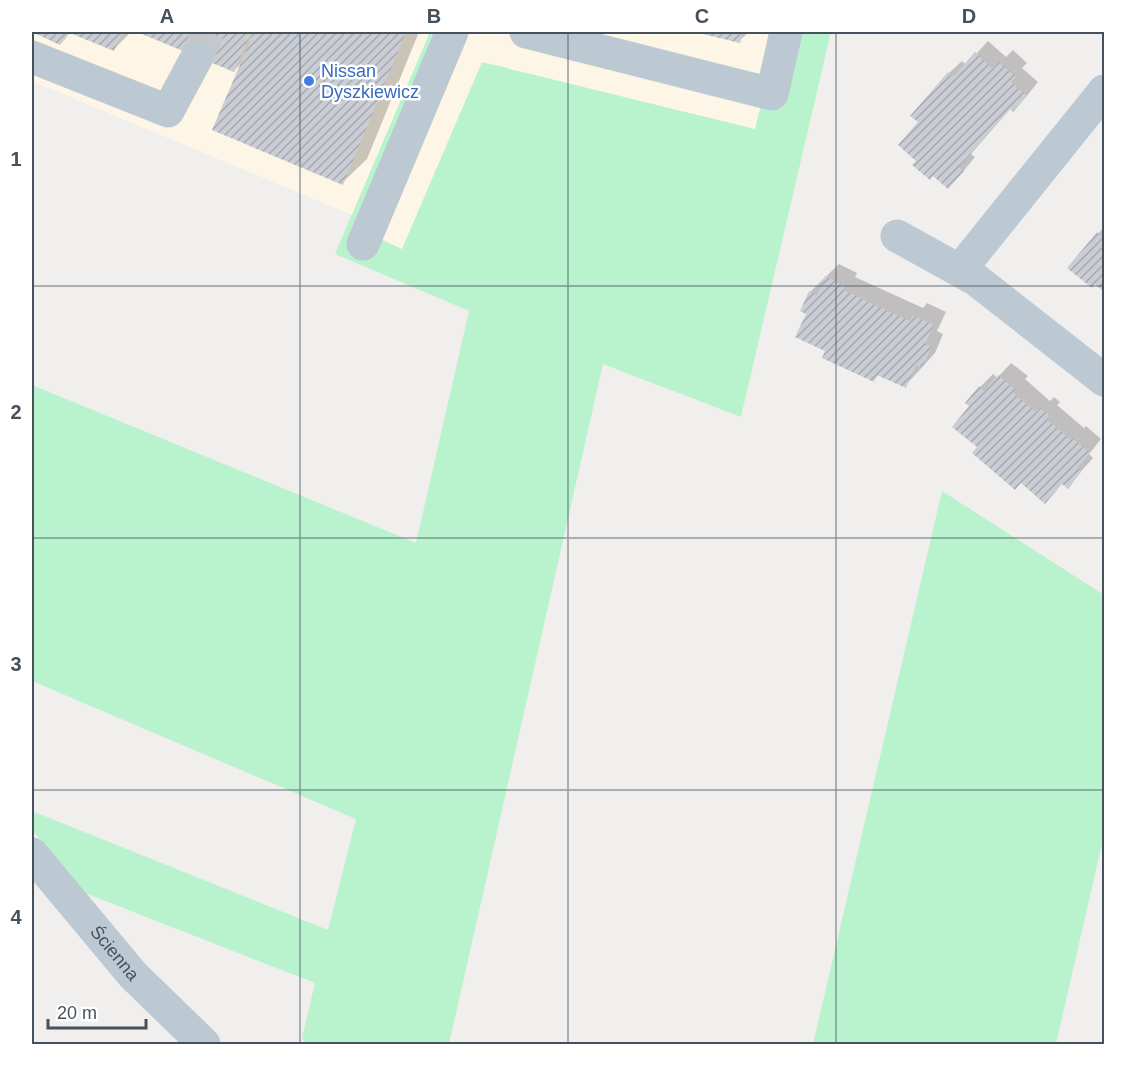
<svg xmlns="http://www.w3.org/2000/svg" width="1136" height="1076" font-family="Arial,sans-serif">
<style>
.commercial{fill:#fdf6e6}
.green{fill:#b8f3cd}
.shadow{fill:#0003}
.building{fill:url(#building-hatch)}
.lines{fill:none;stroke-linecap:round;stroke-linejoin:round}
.minor-tunnel{stroke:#c6c7ca;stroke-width:33;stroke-dasharray:33 16;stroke-linecap:butt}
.minor{stroke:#bdc9d2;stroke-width:33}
.grid{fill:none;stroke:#45525d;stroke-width:1.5;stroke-opacity:0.55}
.shop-dot{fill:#3f7fe0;stroke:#fff;stroke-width:2}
.labels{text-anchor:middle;stroke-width:5;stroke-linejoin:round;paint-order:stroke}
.shop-label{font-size:18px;fill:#366cbe;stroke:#fff;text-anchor:start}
.street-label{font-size:18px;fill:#45525d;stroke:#fff}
.neatline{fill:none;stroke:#45525d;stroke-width:2}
.grid-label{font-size:20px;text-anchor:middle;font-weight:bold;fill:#45525d}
</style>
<defs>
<pattern id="building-hatch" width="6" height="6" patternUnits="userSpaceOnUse" patternTransform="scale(1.5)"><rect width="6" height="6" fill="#cacdd4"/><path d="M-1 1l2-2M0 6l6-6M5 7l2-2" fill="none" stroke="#a6a9af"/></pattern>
</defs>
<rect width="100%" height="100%" fill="#f1eeee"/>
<!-- commercial -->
<path class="commercial" d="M32 32H831L741 417 335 254 352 215 32 81Z"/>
<!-- green -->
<g class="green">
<path d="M430 32H438L380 239 402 249 482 62 755 129 761 105 781 109 799 32H831L741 417 603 364 449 1044H306L302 1038 315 983 85 893 32 830V811L328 930 356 819 32 681V385L416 543 469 311 335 254Z"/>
<path d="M942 491 1104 595V835L1056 1044H813Z"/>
</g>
<!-- shadow -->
<g class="shadow">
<path d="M33 32H71L59 43Z"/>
<path d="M71 32H131L114 49Z"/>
<path d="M141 32H419L367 159 342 183 242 62 234 71Z"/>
<path d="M698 32H749L739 41Z"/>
<path d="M988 41 1006 57 1013 50 1027 63 1022 68 1038 82 1026 97 1011 108 971 154 975 157 961 174 918 161 920 122 949 73 962 61 966 65Z"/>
<path d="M1104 227V290L1070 267Z"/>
<path d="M839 264 857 273 855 277 923 308 927 303 946 312 937 331 943 334 935 353 905 386 879 374 874 380 827 350 808 314 810 292Z"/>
<path d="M1011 363 1028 376 1025 379 1050 401 1054 397 1060 402 1057 405 1084 428 1086 426 1101 439 1089 454 1093 458 1067 487 971 406 980 387 993 374 997 378Z"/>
</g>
<!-- building -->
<g class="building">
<path d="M32 32H123L114 51 70 33 60 45Z"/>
<path d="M137 32H251L234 72Z"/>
<path d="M254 32H406L343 185 212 130Z"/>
<path d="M695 32H743L740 43Z"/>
<path d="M975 52 993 69 999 62 1016 77 1011 82 1027 96 1013 112 1010 109 959 167 964 171 948 189 933 176 930 180 912 165 916 161 898 145 918 122 910 116 948 72 953 77Z"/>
<path d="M1097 232 1104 238V292L1095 284 1092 288 1067 268Z"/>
<path d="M825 276 845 286 843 290 910 321 913 315 934 325 925 344 932 347 922 367 916 365 906 388 877 375 874 382 822 358 825 351 795 337 806 314 800 311 809 291 817 295Z"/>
<path d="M998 375 1016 390 1013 393 1037 413 1040 408 1049 415 1046 419 1071 440 1072 438 1090 453 1077 468 1081 472 1068 489 1062 484 1045 504 1021 483 1015 490 972 453 977 447 952 427 969 406 965 403 979 386 984 391Z"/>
</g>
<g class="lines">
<!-- minor-tunnel -->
<path class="minor-tunnel" d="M197 57 208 32"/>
<!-- minor -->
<g class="minor">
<path d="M526 32 772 94 786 32"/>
<path d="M32 57 168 111 197 57"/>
<path d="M897 236 975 279 1104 380"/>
<path d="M363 244 452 32"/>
<path d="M960 270 1104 91"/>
<path id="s1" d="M32 854 133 975 204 1044"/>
</g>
</g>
<!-- grid -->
<path class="grid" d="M300 32V1044M568 32V1044M836 32V1044M32 286H1104M32 538H1104M32 790H1104"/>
<!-- markers -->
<circle class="shop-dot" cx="309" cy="81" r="6"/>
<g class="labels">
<!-- shop labels -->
<g class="shop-label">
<text x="321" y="77">Nissan<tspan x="321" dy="21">Dyszkiewicz</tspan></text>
</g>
<!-- street labels -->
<g class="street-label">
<text dy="6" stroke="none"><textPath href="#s1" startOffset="129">Ścienna</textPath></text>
</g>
</g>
<!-- border -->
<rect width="1136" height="1076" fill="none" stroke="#ffffff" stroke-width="66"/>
<!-- scale -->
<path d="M48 1019v9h98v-9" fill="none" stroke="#45525d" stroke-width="3"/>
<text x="57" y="1019" font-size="18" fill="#45525d" stroke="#ffffff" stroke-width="4.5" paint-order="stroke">20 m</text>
<rect x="33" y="33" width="1070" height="1010" class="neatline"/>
<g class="grid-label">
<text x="167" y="23">A</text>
<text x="434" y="23">B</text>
<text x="702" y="23">C</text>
<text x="969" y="23">D</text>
<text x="16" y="166">1</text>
<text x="16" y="419">2</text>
<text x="16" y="671">3</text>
<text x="16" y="924">4</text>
</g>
</svg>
